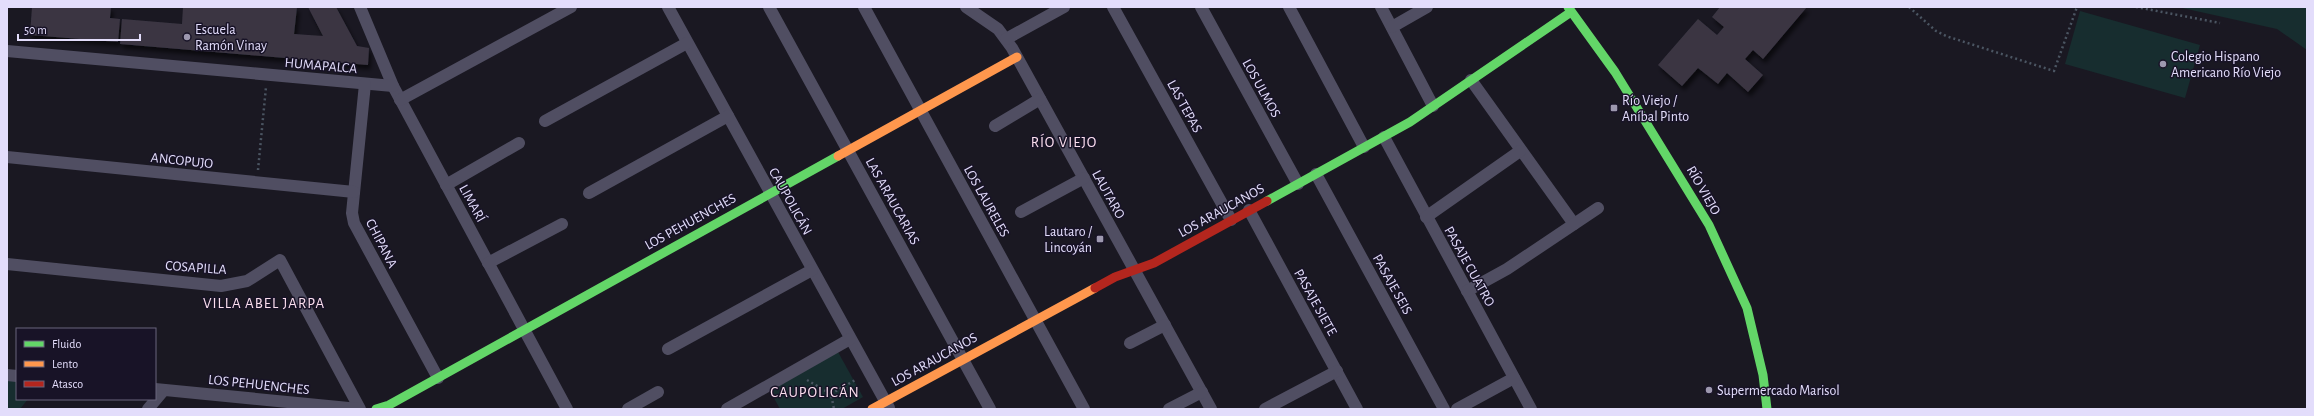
<svg xmlns="http://www.w3.org/2000/svg" width="2314" height="416" font-family="'Alegreya Sans',sans-serif">
<style>
.green{fill:#172d2f}
.building{fill:#3a3643;filter:url(#shadow)}
.lines{fill:none;stroke-linecap:round;stroke-linejoin:round}
.path{stroke:#4b5562;stroke-width:2.5;stroke-dasharray:2 3;stroke-linecap:butt}
.street{stroke:#504e62;stroke-width:12}
.fast{stroke:#63d668;stroke-width:9}
.slow{stroke:#ff974d;stroke-width:9}
.jam{stroke:#b3261e;stroke-width:9}
.poi-dot{fill:#9d98af;stroke:#181327;stroke-width:1.5}
.labels{text-anchor:middle;stroke-width:3;stroke-linejoin:round;paint-order:stroke}
.poi-label{font-size:14px;fill:#e3ddfb;stroke:#181327;text-anchor:start}
.street-label{font-size:14px;fill:#e3ddfb;stroke:#181327}
.neighbourhood-label{font-size:15px;letter-spacing:1px;fill:#fcdfef;stroke:#181327}
</style>
<defs>
<filter id="shadow"><feDropShadow dx="2.5" dy="4.5" stdDeviation="2" flood-color="#0009"/></filter>
</defs>
<rect width="100%" height="100%" fill="#1a1822"/>
<!-- green -->
<g class="green">
<path d="M2178 7H2307V50L2277 29Z"/>
<path d="M2080 11 2200 45 2185 98 2065 64Z"/>
<path d="M838 352 863 397 842 409H780L769 389Z"/>
<path d="M7 380H17V399H28L20 409H7Z"/>
</g>
<!-- building -->
<g class="building">
<path d="M32 7H111L110 18 120 19 118 42 30 35Z"/>
<path d="M183 7H297L294 34 323 36 308 7H336L357 46 369 48 368 65 120 44 122 19 182 24Z"/>
<path d="M1720 7H1807L1763 59 1753 50 1745 59 1763 75 1748 92 1727 73 1718 84 1698 68 1682 86 1658 65 1698 19 1717 35 1724 27 1712 17Z"/>
</g>
<g class="lines">
<!-- path -->
<g class="path">
<path d="M1909 7 1936 31 1946 36 2054 71 2077 7"/>
<path d="M2136 7 2220 23"/>
<path d="M258 170 266 87"/>
<path d="M807 380 831 394 834 409"/>
<path d="M831 394 857 379"/>
</g>
<!-- street -->
<g class="street">
<path d="M360 7 393 86 567 409"/>
<path d="M668 7 889 408"/>
<path d="M769 7 990 409"/>
<path d="M864 7 1084 409"/>
<path d="M966 7 998 29 1012 48 1211 409"/>
<path d="M1113 7 1231 220"/>
<path d="M1201 7 1298 184"/>
<path d="M1289 7 1364 147"/>
<path d="M1381 7 1433 106"/>
<path d="M1392 27 1427 7"/>
<path d="M1006 39 1064 7"/>
<path d="M7 51 393 86"/>
<path d="M1471 80 1574 224"/>
<path d="M365 84 352 213 354 223 438 378"/>
<path d="M400 100 571 7"/>
<path d="M545 121 687 43"/>
<path d="M995 126 1040 99"/>
<path d="M1384 137 1531 409"/>
<path d="M7 157 354 192"/>
<path d="M1316 174 1444 409"/>
<path d="M446 185 519 143"/>
<path d="M589 193 728 116"/>
<path d="M1249 210 1357 409"/>
<path d="M1021 212 1084 178"/>
<path d="M1426 217 1520 151"/>
<path d="M488 263 562 224"/>
<path d="M7 264 221 286 247 281 280 260 360 409"/>
<path d="M1467 291 1507 269 1598 208"/>
<path d="M1130 343 1165 325"/>
<path d="M668 349 812 270"/>
<path d="M7 375 17 376"/>
<path d="M155 389 359 409"/>
<path d="M148 409 164 390"/>
<path d="M628 409 658 392"/>
<path d="M727 409 850 339"/>
<path d="M1169 409 1202 392"/>
<path d="M1265 409 1337 371"/>
<path d="M1457 409 1514 378"/>
</g>
<!-- fast -->
<g class="fast">
<path d="M1568 7 1615 72 1709 225 1747 308 1763 375 1767 409"/>
<path d="M1267 201 1410 122 1571 12"/>
<path d="M376 409 389 405 838 156"/>
</g>
<!-- slow -->
<g class="slow">
<path d="M838 156 1017 57"/>
<path d="M872 409 1095 288"/>
</g>
<!-- jam -->
<path class="jam" d="M1095 288 1115 277 1154 263 1267 201"/>
</g>
<!-- markers -->
<g class="poi-dot">
<circle cx="187" cy="37" r="4"/>
<circle cx="2163" cy="64" r="4"/>
<rect x="1610" y="104" width="8" height="8" rx="2"/>
<rect x="1096" y="235" width="8" height="8" rx="2"/>
<circle cx="1709" cy="390" r="4"/>
</g>
<g class="labels">
<!-- poi labels -->
<g class="poi-label">
<text x="195" y="34">Escuela<tspan x="195" dy="16">Ramón Vinay</tspan></text>
<text x="2171" y="61">Colegio Hispano<tspan x="2171" dy="16">Americano Río Viejo</tspan></text>
<text x="1622" y="105">Río Viejo /<tspan x="1622" dy="16">Aníbal Pinto</tspan></text>
<text x="1092" y="236" text-anchor="end">Lautaro /<tspan x="1092" dy="16">Lincoyán</tspan></text>
<text x="1717" y="395">Supermercado Marisol</text>
</g>
<!-- street labels -->
<g class="street-label">
<text transform="translate(321 65) rotate(5)" y="5">HUMAPALCA</text>
<text transform="translate(1262 88) rotate(61)" y="5">LOS ULMOS</text>
<text transform="translate(1185 106) rotate(61)" y="5">LAS TEPAS</text>
<text transform="translate(182 160) rotate(6)" y="5">ANCOPUJO</text>
<text transform="translate(1704 190) rotate(60)" y="5">RÍO VIEJO</text>
<text transform="translate(1109 194) rotate(61)" y="5">LAUTARO</text>
<text transform="translate(791 201) rotate(61)" y="5">CAUPOLICÁN</text>
<text transform="translate(893 201) rotate(61)" y="5">LAS ARAUCARIAS</text>
<text transform="translate(987 201) rotate(61)" y="5">LOS LAURELES</text>
<text transform="translate(473 203) rotate(61)" y="5">LIMARÍ</text>
<text transform="translate(1221 210) rotate(-29)" y="5">LOS ARAUCANOS</text>
<text transform="translate(690 221) rotate(-29)" y="5">LOS PEHUENCHES</text>
<text transform="translate(382 243) rotate(63)" y="5">CHIPANA</text>
<text transform="translate(1470 266) rotate(61)" y="5">PASAJE CUATRO</text>
<text transform="translate(196 267) rotate(4)" y="5">COSAPILLA</text>
<text transform="translate(1393 284) rotate(61)" y="5">PASAJE SEIS</text>
<text transform="translate(1316 302) rotate(61)" y="5">PASAJE SIETE</text>
<text transform="translate(934 359) rotate(-29)" y="5">LOS ARAUCANOS</text>
<text transform="translate(259 384) rotate(6)" y="5">LOS PEHUENCHES</text>
</g>
<!-- neighbourhood labels -->
<g class="neighbourhood-label">
<text x="1064" y="147">RÍO VIEJO</text>
<text x="264" y="308">VILLA ABEL JARPA</text>
<text x="815" y="397">CAUPOLICÁN</text>
</g>
</g>
<!-- border -->
<rect width="2314" height="416" fill="none" stroke="#e3ddfb" stroke-width="16"/>
<!-- legend -->
<rect x="16" y="328" width="140" height="72" fill="#181327" stroke="#69647c"/>
<rect x="24" y="341" width="20" height="6" fill="#63d668" stroke="#69647c"/>
<text x="52" y="348" font-size="12" fill="#e3ddfb">Fluido</text>
<rect x="24" y="361" width="20" height="6" fill="#ff974d" stroke="#69647c"/>
<text x="52" y="368" font-size="12" fill="#e3ddfb">Lento</text>
<rect x="24" y="381" width="20" height="6" fill="#b3261e" stroke="#69647c"/>
<text x="52" y="388" font-size="12" fill="#e3ddfb">Atasco</text>
<!-- scale -->
<path d="M18 34v6h122v-6" fill="none" stroke="#e3ddfb" stroke-width="2"/>
<text x="24" y="34" font-size="12" fill="#e3ddfb" stroke="#181327" stroke-width="3" paint-order="stroke">50 m</text>
</svg>
